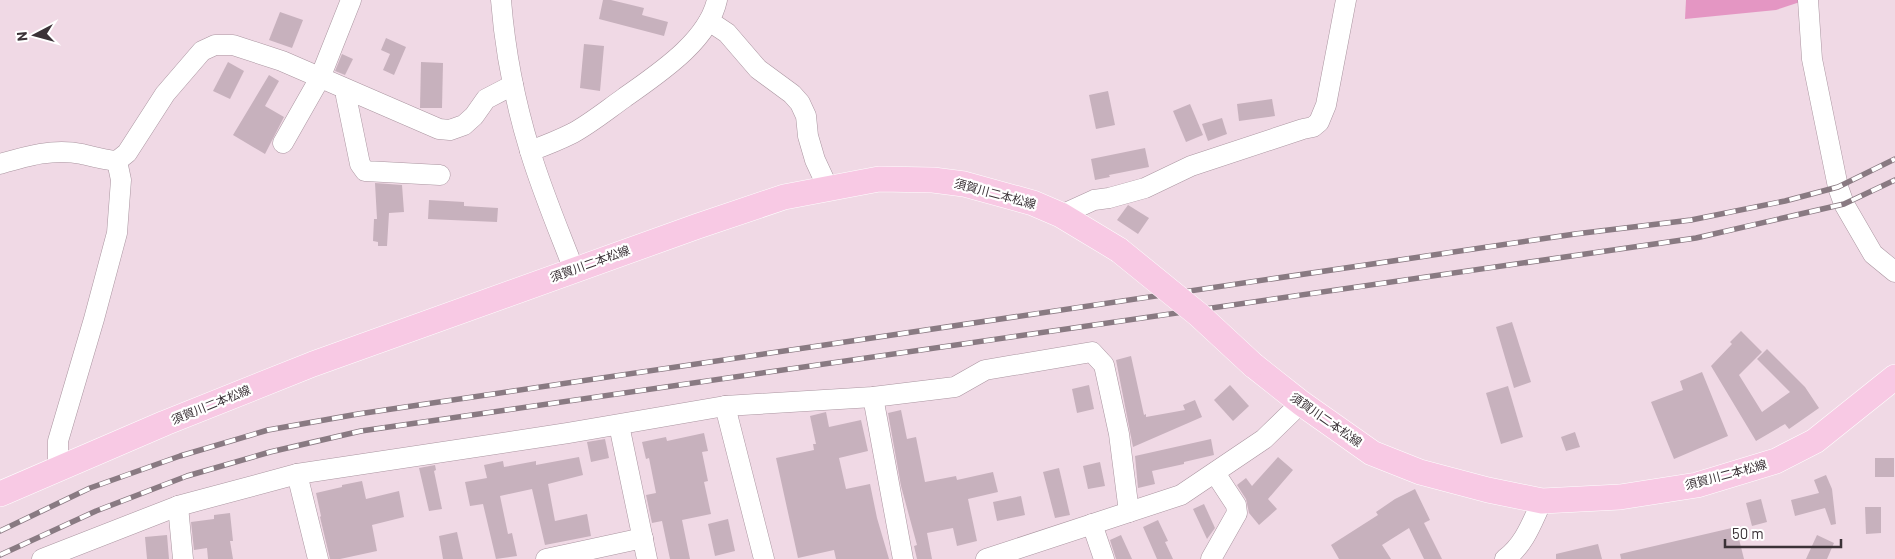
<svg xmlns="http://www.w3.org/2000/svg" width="1895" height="559" font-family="Barlow,'Noto Sans JP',sans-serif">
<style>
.green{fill:#e496c3}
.building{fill:#c7b1bd}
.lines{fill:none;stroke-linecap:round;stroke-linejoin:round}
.minor-casing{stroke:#aa95a0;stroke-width:21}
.major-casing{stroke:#fff;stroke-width:26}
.minor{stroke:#fff;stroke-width:20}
.major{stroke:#f8c9e4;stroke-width:25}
.rail-casing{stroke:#897a82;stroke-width:5.5}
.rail{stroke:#fff;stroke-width:4;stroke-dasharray:11;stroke-linecap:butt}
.major-bridge-casing{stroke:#fff;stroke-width:26;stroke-linecap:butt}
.major-bridge{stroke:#f8c9e4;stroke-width:25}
.labels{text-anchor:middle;stroke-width:4.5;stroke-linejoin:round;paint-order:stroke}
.street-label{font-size:12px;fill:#3b3237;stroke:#fff}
</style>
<rect width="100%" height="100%" fill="#f0d9e5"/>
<!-- green -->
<path class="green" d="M1686 0H1806L1776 10 1685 19Z"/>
<!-- building -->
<g class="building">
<path d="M603 0H611L644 8 642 15 668 22 664 36 599 19Z"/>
<path d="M280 12 303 20 292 48 269 40Z"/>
<path d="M386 38 406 47 394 75 383 70 390 54 381 50Z"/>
<path d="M584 44 604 46 600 91 580 88Z"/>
<path d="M342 54 353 59 345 75 335 71Z"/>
<path d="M228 62 244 71 230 99 213 91Z"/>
<path d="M421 62 443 63 442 108H420Z"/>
<path d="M269 75 279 81 265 106 284 117 265 154 233 135Z"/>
<path d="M1108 91 1115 125 1096 129 1089 95Z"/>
<path d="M1272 99 1275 116 1239 121 1237 104Z"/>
<path d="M1190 104 1203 135 1186 142 1173 111Z"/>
<path d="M1222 118 1227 134 1208 141 1202 124Z"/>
<path d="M1145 148 1149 167 1109 175 1110 177 1095 180 1091 159Z"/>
<path d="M375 183 402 185 404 212 389 213 387 246H378V242L373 241 374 219H377Z"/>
<path d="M429 200 464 202V206L498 208 497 222 428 219Z"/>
<path d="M1128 205 1149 218 1138 234 1117 220Z"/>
<path d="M1512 322 1531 382 1514 388 1496 327Z"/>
<path d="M1741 331 1762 352 1739 375 1762 412 1790 392 1757 359 1767 349 1805 387 1819 408 1789 429 1785 424 1756 441 1711 366 1732 344 1730 342Z"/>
<path d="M1131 356 1144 415 1146 414V417L1185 410 1183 405 1195 400 1202 417 1133 447 1116 360Z"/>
<path d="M1702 372 1728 436 1674 459 1651 402 1683 390 1680 381Z"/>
<path d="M1089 385 1094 409 1077 413 1072 389Z"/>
<path d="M1230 385 1249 406 1233 421 1214 400Z"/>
<path d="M1508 386 1523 437 1501 444 1486 393Z"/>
<path d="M901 410 907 439 916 437 925 482 956 476 957 480 993 472 998 492 968 499 977 541 957 546 953 528 927 533 932 559H917L914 546 917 545 901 486 888 413Z"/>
<path d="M826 412 829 427 861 420 868 451 839 458 846 489 870 484 877 518 889 559H836L834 550 798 558 776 458 814 450 813 444H816L810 416Z"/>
<path d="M1575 432 1580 447 1566 451 1561 437Z"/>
<path d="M704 433 708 451 702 452 708 481 704 482 711 514 682 520 690 559H670L662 521 652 523 646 495 656 493 649 458 646 459 642 442 666 437 667 441Z"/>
<path d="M605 439 609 458 591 462 587 442Z"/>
<path d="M1211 439 1214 455 1184 462V464L1152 471 1155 484 1138 488 1135 456Z"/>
<path d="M579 457 583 475 548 484 555 521 587 514 591 536 545 545 532 489 500 496 508 534 512 533 517 556 496 559 483 504 470 506 465 482 487 478 484 465 503 461 504 467 536 461V465Z"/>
<path d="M1278 457 1293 470 1268 499 1277 509 1259 525 1249 513 1246 499 1237 485 1246 478 1252 486Z"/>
<rect x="1875" y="458" width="19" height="19"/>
<path d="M1100 462 1105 486 1088 489 1083 466Z"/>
<path d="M435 465 436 470 434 471 442 509 429 511 419 468Z"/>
<path d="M1059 468 1070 515 1055 518 1043 472Z"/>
<path d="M1826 475 1832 489 1836 524 1831 525 1825 508 1795 516 1791 500 1819 493 1814 480Z"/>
<path d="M362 481 366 499 399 491 404 517 372 525 377 551 340 559H330L320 517 321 516 316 493 342 487V485Z"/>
<path d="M1415 489 1430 520 1424 523 1442 559H1424L1409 528 1382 545 1391 559H1339L1331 545 1378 515 1376 512 1395 499Z"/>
<path d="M1021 496 1025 515 997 521 993 502Z"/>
<path d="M1761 499 1767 522 1752 526 1746 503Z"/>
<path d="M1204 504 1215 528 1207 539 1193 509Z"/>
<path d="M1865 507H1881V533L1866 534Z"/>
<path d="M230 513 233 541H230L233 559H208L207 548 194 550 191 522 214 519V515Z"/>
<path d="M728 519 735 551 715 556 708 524Z"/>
<path d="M1158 520 1168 541 1165 542 1173 559H1157L1143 527Z"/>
<path d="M1736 527 1744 559H1621L1620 554Z"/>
<path d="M457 532 463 559H443L439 536Z"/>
<path d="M167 535 169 559H147L145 537Z"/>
<path d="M1121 535 1132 559H1116L1110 540Z"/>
<path d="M1817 535 1834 543 1827 559H1806Z"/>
<path d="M1598 544 1602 559H1556V554Z"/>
</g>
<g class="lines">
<defs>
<g id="minor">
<path d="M501 0C505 51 515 102 530 151 542 191 559 231 574 270"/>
<path d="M1808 0 1812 59 1838 187 1844 204 1873 254 1895 272"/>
<path d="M709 21 727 33 758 69 792 94 800 103 806 116 808 136 815 160 828 188"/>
<path d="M347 90 346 96 360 164 365 171 440 175"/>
<path d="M283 143 320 78 351 0"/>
<path d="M530 151C544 146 559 140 573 133 591 123 607 110 624 98 656 75 708 42 717 0"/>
<path d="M0 164C27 156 54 148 82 154 94 157 105 160 117 161L127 153 165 94 202 51 215 45H233L282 61 439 129 450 130 464 125 474 116 486 99 513 85"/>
<path d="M1061 215 1094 200 1109 198 1145 188 1191 166 1303 129 1313 127 1319 122 1326 105 1346 0"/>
<path d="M873 397 903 559"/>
<path d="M725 406 764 559"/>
<path d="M619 425 647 559"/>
<path d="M60 468 58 460V441L94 319 117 233 121 180 117 161"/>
<path d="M297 474 318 559"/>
<path d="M178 506 183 559"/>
<path d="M1092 524 1104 559"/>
<path d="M42 559 178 506 297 474 568 433 725 406 873 397 955 387 985 370 1092 352 1104 365 1119 434 1129 512"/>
<path d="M546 559 643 538"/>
<path d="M986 559 1181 495 1264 439 1301 403"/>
<path d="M1211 559 1237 513 1236 505 1215 473"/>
<path d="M1505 559C1525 544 1532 522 1542 501"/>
</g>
<g id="major">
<path d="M1253 365 1301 403 1372 453 1420 472 1488 490 1542 501 1620 497 1697 485 1776 461 1815 441 1895 377"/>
<path d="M0 494 165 423 313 364 698 226 784 197 879 179 933 180 964 184 1033 203 1061 215 1119 250"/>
</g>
</defs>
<!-- minor casing -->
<use href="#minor" class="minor-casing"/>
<!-- major casing -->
<use href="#major" class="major-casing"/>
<!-- minor -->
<use href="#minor" class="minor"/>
<!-- major -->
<use href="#major" class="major"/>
<defs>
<g id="rail">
<path d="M0 531 90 488 180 456 268 430 358 414 1575 234 1691 220 1785 201 1838 187 1895 159"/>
<path d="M0 555 96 511 187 476 270 452 361 431 1696 238 1844 204 1895 180"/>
</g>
</defs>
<!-- rail casing -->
<use href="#rail" class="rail-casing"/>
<!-- rail -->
<use href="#rail" class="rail"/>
<defs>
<path id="major-bridge" d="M1119 250 1199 315 1253 365"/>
</defs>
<!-- major-bridge casing -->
<use href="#major-bridge" class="major-bridge-casing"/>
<!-- major-bridge -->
<use href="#major-bridge" class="major-bridge"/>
</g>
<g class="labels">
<!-- street labels -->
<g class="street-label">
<text transform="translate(995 194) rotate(15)" y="4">須賀川二本松線</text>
<text transform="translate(590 264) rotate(-20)" y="4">須賀川二本松線</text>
<text transform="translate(211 405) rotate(-22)" y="4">須賀川二本松線</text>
<text transform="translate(1326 420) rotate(35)" y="4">須賀川二本松線</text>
<text transform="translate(1726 475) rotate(-15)" y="4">須賀川二本松線</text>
</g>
</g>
<!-- north arrow -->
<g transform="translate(35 35) rotate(264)" stroke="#ffffff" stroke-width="4" paint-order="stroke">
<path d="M0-4L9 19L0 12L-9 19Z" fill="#3b3237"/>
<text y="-8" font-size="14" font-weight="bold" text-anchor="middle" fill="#3b3237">N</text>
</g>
<!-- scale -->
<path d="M1725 539v8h116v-8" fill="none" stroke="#3b3237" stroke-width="2.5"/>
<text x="1732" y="539" font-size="15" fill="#3b3237" stroke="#ffffff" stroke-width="4" paint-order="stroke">50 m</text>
</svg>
